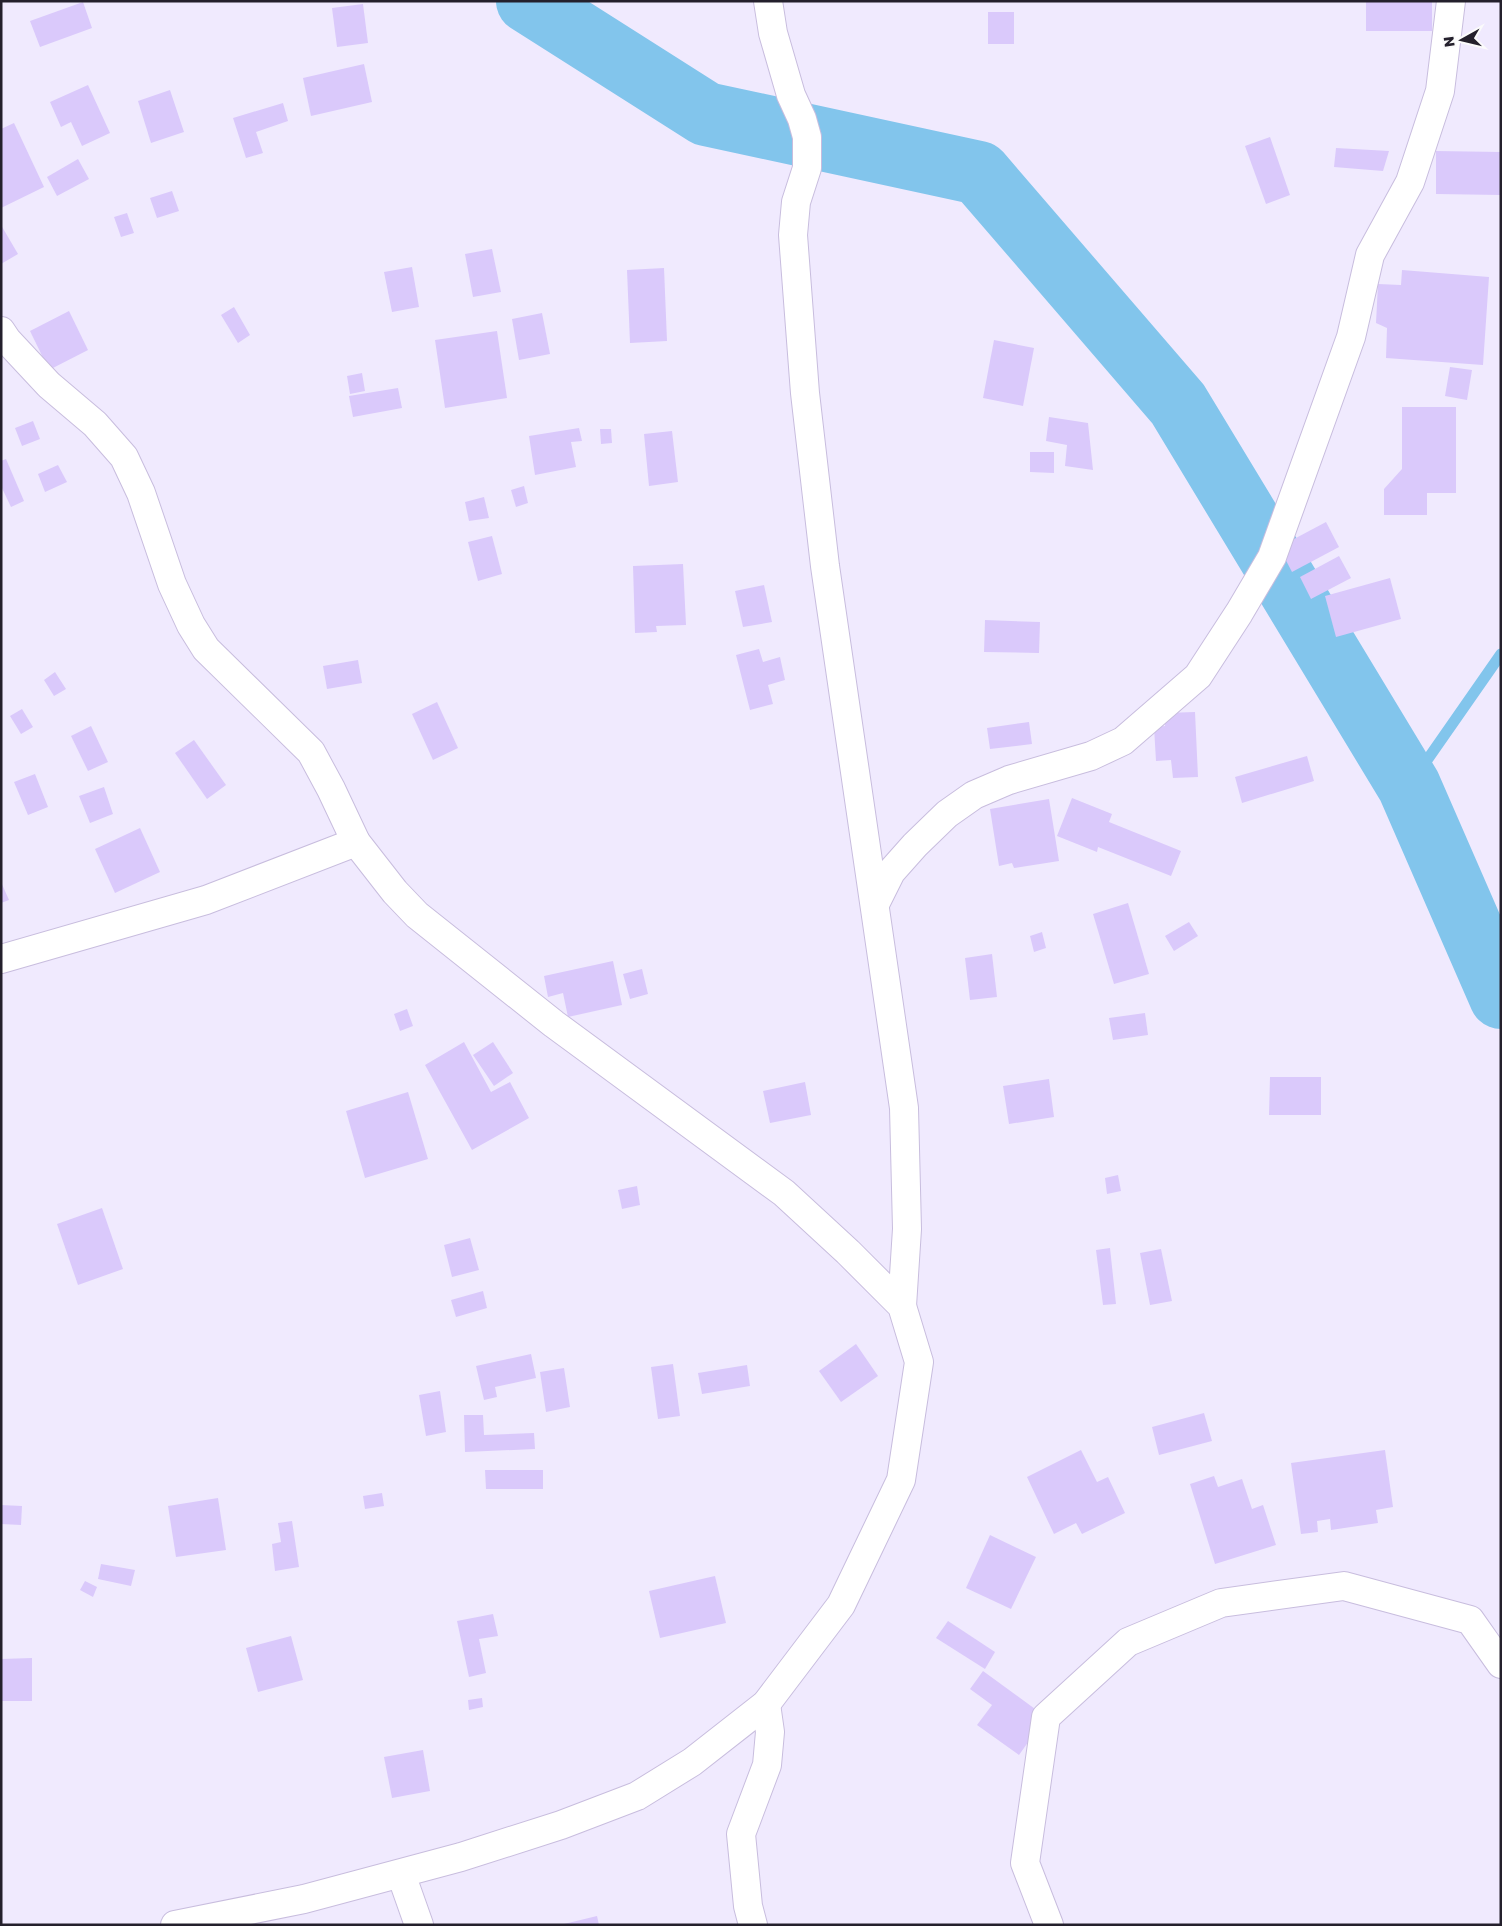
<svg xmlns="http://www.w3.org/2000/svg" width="1502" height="1926" font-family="'Golos Text',sans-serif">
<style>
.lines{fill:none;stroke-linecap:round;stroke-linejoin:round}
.stream{stroke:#82c5ec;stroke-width:11}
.river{stroke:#82c5ec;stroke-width:64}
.building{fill:#dac9fb}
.minor-casing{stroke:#c8bdde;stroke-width:30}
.minor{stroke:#fff;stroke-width:28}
</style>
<rect width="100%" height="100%" fill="#f0eafe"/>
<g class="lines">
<!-- stream -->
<path class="stream" d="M1409 786 1501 654"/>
<!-- river -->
<path class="river" d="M528 1 706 114 979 173 1178 404 1409 786 1501 997"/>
</g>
<!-- building -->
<g class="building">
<rect x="1366" y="1" width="66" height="30"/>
<path d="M83 2 92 28 40 47 30 21Z"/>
<path d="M363 4 368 43 337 47 332 8Z"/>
<rect x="988" y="12" width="26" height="32"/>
<path d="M364 64 372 102 311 116 303 78Z"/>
<path d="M88 85 110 133 82 146 71 122 61 127 50 102Z"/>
<path d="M170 90 184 132 151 143 138 101Z"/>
<path d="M283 103 288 121 256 132 263 153 246 158 233 118Z"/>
<path d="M14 123 44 187 1 208V129Z"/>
<path d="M1270 137 1290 195 1266 204 1245 146Z"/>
<path d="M1336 148 1389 151 1383 171 1334 167Z"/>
<path d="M1436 151 1501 152V195L1436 194Z"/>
<path d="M78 159 89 179 57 196 47 177Z"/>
<path d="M172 191 179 211 157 218 150 198Z"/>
<path d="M127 213 134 233 121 237 114 217Z"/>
<path d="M1 225 18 254 1 264Z"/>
<path d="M492 249 501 292 473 297 465 254Z"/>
<path d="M412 267 419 307 392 312 384 272Z"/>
<path d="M664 268 667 341 630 343 627 270Z"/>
<path d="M1402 270 1489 277 1483 365 1386 358 1387 328 1376 323 1378 284 1401 285Z"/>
<path d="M234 307 250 335 238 343 221 315Z"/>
<path d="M69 311 88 350 49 370 30 331Z"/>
<path d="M542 313 550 354 519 360 512 319Z"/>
<path d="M497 331 507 398 445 408 435 340Z"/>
<path d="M994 340 1034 348 1023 406 983 398Z"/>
<path d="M1450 367 1472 370 1467 400 1445 396Z"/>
<path d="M362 373 365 391 350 394 347 376Z"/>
<path d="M398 388 402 408 353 417 349 396Z"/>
<path d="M1402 407H1456V493H1427V515H1384V489L1402 469Z"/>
<path d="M1049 417 1088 423 1093 470 1065 466 1067 445 1046 441Z"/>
<path d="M33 421 40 439 22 446 15 428Z"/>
<path d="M579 428 582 441 571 442 576 467 535 475 529 436Z"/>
<path d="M600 429H611L612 443 601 444Z"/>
<path d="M672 431 678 482 649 486 644 434Z"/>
<path d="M1030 452H1054V473L1030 472Z"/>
<path d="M6 459 24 501 11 507 1 486V461Z"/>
<path d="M58 465 67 482 45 492 38 474Z"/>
<path d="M524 486 528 503 516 507 511 490Z"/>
<path d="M484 497 489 518 469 521 465 502Z"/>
<path d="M1326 522 1339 547 1292 572 1279 547Z"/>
<path d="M492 536 502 574 478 581 468 542Z"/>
<path d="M1339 556 1351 578 1311 599 1300 577Z"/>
<path d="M683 564 686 625 656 626 657 632 635 633 633 566Z"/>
<path d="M1390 578 1401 619 1336 637 1325 596Z"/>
<path d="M764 585 772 622 743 627 735 591Z"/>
<path d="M985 620 1040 622 1039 653 984 652Z"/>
<path d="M759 649 763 662 780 657 785 680 768 685 773 704 750 710 736 655Z"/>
<path d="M358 660 362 683 327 689 323 666Z"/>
<path d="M55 672 66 689 54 696 44 680Z"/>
<path d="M437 702 458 748 433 760 412 714Z"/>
<path d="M22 709 33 727 21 734 10 716Z"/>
<path d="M1195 712 1198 777 1173 778 1171 760 1156 761 1154 727 1165 726V713Z"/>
<path d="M1029 722 1032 744 990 749 987 728Z"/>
<path d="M91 726 108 762 88 771 71 736Z"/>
<path d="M194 740 226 785 207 799 175 753Z"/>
<path d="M1307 756 1314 781 1242 803 1235 777Z"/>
<path d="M35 774 48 807 28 815 14 782Z"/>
<path d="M104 787 113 814 90 823 79 796Z"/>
<path d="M1072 798 1112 814 1109 822 1181 851 1171 876 1098 847 1097 852 1057 836Z"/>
<path d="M1049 799 1059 861 1014 868 1012 863 999 866 990 809Z"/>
<path d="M140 828 160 872 115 893 95 849Z"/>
<path d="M1 882 9 900 1 903Z"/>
<path d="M1128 903 1149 974 1114 984 1093 914Z"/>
<path d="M1189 922 1198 936 1174 951 1165 936Z"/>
<path d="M1042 932 1046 948 1034 952 1030 936Z"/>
<path d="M992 954 997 997 970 1000 965 958Z"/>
<path d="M613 961 622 1005 568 1017 563 993 548 997 544 976Z"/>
<path d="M642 969 648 994 630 999 623 974Z"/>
<path d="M407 1009 413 1026 400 1031 394 1014Z"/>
<path d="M1145 1013 1148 1035 1113 1040 1109 1018Z"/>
<path d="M464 1042 491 1092 510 1082 529 1118 472 1150 425 1065Z"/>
<path d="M493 1042 513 1073 494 1086 473 1055Z"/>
<path d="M1270 1077H1321V1115H1269Z"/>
<path d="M1049 1079 1054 1117 1009 1124 1003 1086Z"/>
<path d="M805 1082 811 1115 770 1123 763 1091Z"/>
<path d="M408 1092 428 1159 365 1178 346 1111Z"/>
<path d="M1118 1175 1121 1191 1107 1194 1105 1178Z"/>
<path d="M637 1186 640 1205 622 1209 618 1190Z"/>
<path d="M102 1208 123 1269 78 1285 57 1224Z"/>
<path d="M470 1238 479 1270 452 1277 444 1245Z"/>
<path d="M1110 1248 1116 1304 1103 1305 1096 1250Z"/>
<path d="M1161 1249 1172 1301 1150 1305 1140 1253Z"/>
<path d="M483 1291 487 1308 456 1317 451 1300Z"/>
<path d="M856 1344 878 1376 841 1402 819 1371Z"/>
<path d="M531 1354 536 1378 495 1387 497 1397 484 1400 476 1366Z"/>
<path d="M673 1364 680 1416 658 1419 651 1367Z"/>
<path d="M747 1365 750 1386 702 1394 698 1373Z"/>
<path d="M564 1368 570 1407 546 1412 540 1372Z"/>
<path d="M440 1391 446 1432 426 1436 419 1395Z"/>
<path d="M1204 1413 1212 1441 1159 1455 1152 1427Z"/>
<path d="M464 1415H483L484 1435 534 1433 535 1449 465 1452Z"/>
<path d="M1081 1450 1097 1482 1108 1477 1125 1513 1082 1534 1076 1523 1054 1534 1027 1477Z"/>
<path d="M1385 1450 1393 1507 1376 1510 1378 1523 1331 1530 1330 1519 1317 1521 1318 1532 1301 1534 1291 1463Z"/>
<path d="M485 1470H543V1489H486Z"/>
<path d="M1214 1476 1218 1487 1242 1479 1252 1509 1263 1505 1276 1545 1215 1564 1190 1484Z"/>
<path d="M382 1493 384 1506 365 1509 363 1496Z"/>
<path d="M218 1498 226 1550 176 1557 168 1506Z"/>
<path d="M1 1505 22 1506 21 1525 1 1524Z"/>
<path d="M292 1521 299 1567 275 1571 272 1544 281 1542 278 1523Z"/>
<path d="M990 1535 1036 1557 1011 1609 966 1588Z"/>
<path d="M101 1564 135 1570 131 1586 98 1579Z"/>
<path d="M715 1576 726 1623 660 1638 649 1591Z"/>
<path d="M85 1581 97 1587 93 1597 80 1590Z"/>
<path d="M493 1614 498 1636 479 1639 486 1673 469 1677 457 1621Z"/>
<path d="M948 1621 995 1652 985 1669 936 1638Z"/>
<path d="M291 1636 303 1680 258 1692 246 1648Z"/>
<path d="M32 1658V1701H1V1659Z"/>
<path d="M983 1671 1046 1717 1019 1755 977 1725 992 1705 970 1689Z"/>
<path d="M482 1698 483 1707 469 1710 468 1700Z"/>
<path d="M423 1750 430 1791 392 1798 384 1757Z"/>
<path d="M597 1916 599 1925H564V1924Z"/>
</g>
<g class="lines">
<defs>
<g id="minor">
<path d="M768 1 773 33 791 95 802 119 807 137V168L796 202 793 235 805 393 825 566 904 1108 907 1229 902 1306"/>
<path d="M1 331 7 340 49 385 95 424 124 457 141 493 172 584 191 625 206 649 311 752 331 789 356 842 395 892 417 915 554 1024 784 1193 848 1252 902 1306 919 1362 901 1480 841 1605 766 1704 692 1762 637 1796 561 1825 461 1857 304 1899 175 1925"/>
<path d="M875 904 891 872 915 845 947 814 974 795 1009 780 1091 756 1123 741 1198 676 1239 613 1272 557 1351 337 1370 255 1410 182 1440 91 1451 1"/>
<path d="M1 959 206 900 356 842"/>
<path d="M401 1874 419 1925"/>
<path d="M753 1925 748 1906 741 1834 767 1765 770 1732 766 1704"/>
<path d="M1049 1925 1025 1863 1046 1717 1128 1642 1221 1603 1344 1586 1470 1620 1501 1664"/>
</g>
</defs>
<!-- minor casing -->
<use href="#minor" class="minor-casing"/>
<!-- minor -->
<use href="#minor" class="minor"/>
</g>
<!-- border -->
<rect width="1502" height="1926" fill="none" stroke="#24202c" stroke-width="5"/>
<!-- north arrow -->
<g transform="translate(1462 40) rotate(262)" stroke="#fbfbfb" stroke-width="4" paint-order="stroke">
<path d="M0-4L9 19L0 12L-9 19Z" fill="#24202c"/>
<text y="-8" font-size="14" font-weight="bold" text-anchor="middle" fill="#24202c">N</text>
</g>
</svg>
